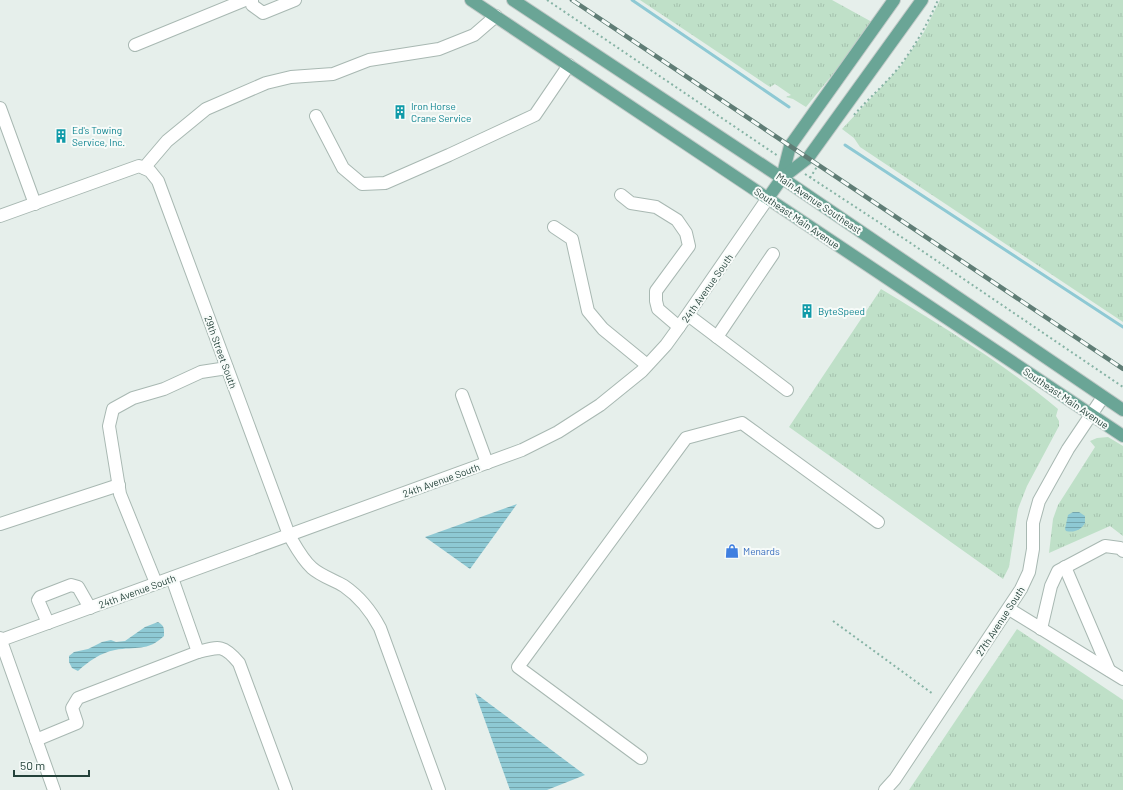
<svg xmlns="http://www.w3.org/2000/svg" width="1123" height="790" font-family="Barlow,sans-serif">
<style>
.grass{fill:url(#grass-tufts)}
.water{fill:url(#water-rules)}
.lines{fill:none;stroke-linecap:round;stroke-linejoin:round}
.stream{stroke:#8ec9d4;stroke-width:3}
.minor-casing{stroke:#a8b8b2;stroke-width:14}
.major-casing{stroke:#c2cac8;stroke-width:14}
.path{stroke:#86b3a5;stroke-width:2;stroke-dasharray:2 3;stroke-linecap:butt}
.minor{stroke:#fff;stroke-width:12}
.major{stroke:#6aa596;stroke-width:12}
.rail-casing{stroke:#5f7d75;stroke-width:4.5}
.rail{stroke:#f7fbf9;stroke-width:3;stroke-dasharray:9;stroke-linecap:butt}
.labels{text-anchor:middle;stroke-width:4;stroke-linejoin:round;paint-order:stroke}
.culture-label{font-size:10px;fill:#0d838f;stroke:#f7fbf9;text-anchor:start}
.street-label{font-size:10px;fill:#24423a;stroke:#f7fbf9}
.shop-label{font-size:10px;fill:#366cbe;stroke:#f7fbf9;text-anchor:start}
</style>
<defs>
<pattern id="grass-tufts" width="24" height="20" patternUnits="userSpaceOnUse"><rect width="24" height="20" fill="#bfe0c8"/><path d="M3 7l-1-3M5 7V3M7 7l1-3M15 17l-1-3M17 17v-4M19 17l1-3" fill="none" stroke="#a4c1ad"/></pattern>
<pattern id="water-rules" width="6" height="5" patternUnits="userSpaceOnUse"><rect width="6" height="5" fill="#8ec9d4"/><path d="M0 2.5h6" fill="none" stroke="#74a5ad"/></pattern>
</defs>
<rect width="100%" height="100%" fill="#e6efeb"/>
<!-- grass -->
<g class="grass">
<path d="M640 0H832L872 22 855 47 806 107 793 99 786 97 791 95 775 84 770 87Z"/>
<path d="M940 0H1123V322L860 147 854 138 842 129 901 66 924 32Z"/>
<path d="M881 289C942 326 1003 363 1058 409L1056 416 1059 421V426L1027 486 1018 509 1009 567 1003 579 789 427Z"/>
<path d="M1108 437 1123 446V536L1110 526 1049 553 1053 519 1058 505 1095 447 1090 441 1097 438Z"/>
<path d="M1017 629 1123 700V790H909Z"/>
</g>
<!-- water -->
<g class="water">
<path d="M517 504 470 569 425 537Z"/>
<path d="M1073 512H1079L1085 516V523C1081 530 1074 533 1066 531L1065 529 1068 515Z"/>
<path d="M158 622C165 626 164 629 164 636 147 652 136 646 115 650 100 653 89 661 78 671L72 668 69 662V656L74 652 88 649 102 642 111 640 116 642 125 641 145 627Z"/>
<path d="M475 693 585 775 547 790H510Z"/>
</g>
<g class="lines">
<!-- stream -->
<g class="stream">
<path d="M632 0 789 107"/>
<path d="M845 145 1123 327"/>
</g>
<defs>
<g id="minor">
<path d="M252 0V5L263 13 295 0"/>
<path d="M135 45 245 0"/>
<path d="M0 108 35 204"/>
<path d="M316 116 343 168 362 184 385 183 449 155 535 115 569 65"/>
<path d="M144 168 167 141 206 109 266 83 291 77 333 74 369 60 439 49 474 35 496 16"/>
<path d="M621 195 631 203 656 207 677 220 686 233 689 246 656 291V301L658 309 679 327"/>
<path d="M0 216 139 166 150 171 158 181 289 535C296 547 302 559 312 568 321 576 334 580 344 586 360 597 371 611 380 628L439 790"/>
<path d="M554 227 572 239 588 311 603 329 647 365"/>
<path d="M688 315 787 390"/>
<path d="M717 337 773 254"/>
<path d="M462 395 487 463"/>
<path d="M0 524 119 485"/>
<path d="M1065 567 1109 670"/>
<path d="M156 583 120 494 109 426 113 409 133 398 164 389 201 372 227 368"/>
<path d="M1009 609 1123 679"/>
<path d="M48 623 38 600 40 597 71 585 78 587 90 608"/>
<path d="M1041 629 1051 586 1058 571 1105 546 1120 548 1123 551"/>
<path d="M0 638 54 790"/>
<path d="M1 640 522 450 558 432 600 405 642 371 666 345 679 327 768 198"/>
<path d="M198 652C220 646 224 645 239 663L286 790"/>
<path d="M36 740 77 723 72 708 78 698 198 652 172 578"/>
<path d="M641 758 518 667 686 438 742 423 878 522"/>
<path d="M885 790 895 779 1021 589 1029 572 1033 549V523L1039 501 1068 449 1103 397"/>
</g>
<g id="major">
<path d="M471 0 1123 436"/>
<path d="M513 0 782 178 1123 410"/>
<path d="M782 178 790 146 894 0"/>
<path d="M768 198 782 178 808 158 922 0"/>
</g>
</defs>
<!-- minor casing -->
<use href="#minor" class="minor-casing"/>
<!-- major casing -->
<use href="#major" class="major-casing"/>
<!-- path -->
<g class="path">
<path d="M547 0 778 156"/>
<path d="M854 115C867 100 882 87 895 72 913 50 927 25 938 0"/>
<path d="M805 174 909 242 1123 387"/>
<path d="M810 178 818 165"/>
<path d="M833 621 933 694"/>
</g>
<!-- minor -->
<use href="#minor" class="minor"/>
<!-- major -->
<use href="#major" class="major"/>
<defs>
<path id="rail" d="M572 0 1123 369"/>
</defs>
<!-- rail casing -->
<use href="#rail" class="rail-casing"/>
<!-- rail -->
<use href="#rail" class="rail"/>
</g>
<!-- icons -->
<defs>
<symbol id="building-bare" viewBox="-9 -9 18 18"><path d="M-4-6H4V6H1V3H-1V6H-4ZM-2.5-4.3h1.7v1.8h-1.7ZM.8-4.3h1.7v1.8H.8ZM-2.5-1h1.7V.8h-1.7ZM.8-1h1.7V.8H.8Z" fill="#0f9aa8" stroke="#f7fbf9" stroke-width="2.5" paint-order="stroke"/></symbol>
<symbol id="shop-bare" viewBox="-9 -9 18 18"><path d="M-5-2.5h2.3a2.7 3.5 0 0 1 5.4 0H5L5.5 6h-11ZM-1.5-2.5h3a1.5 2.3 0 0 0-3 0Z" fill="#3f7fe0" stroke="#f7fbf9" stroke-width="2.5" paint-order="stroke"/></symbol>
</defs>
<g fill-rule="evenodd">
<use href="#building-bare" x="390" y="102" width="20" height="20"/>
<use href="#building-bare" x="51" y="126" width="20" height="20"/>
<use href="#building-bare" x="797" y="301" width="20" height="20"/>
<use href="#shop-bare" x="722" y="541" width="20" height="20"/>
</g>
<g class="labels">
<!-- culture labels -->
<g class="culture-label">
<text x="411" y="110">Iron Horse<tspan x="411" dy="12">Crane Service</tspan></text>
<text x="72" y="134">Ed's Towing<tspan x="72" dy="12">Service, Inc.</tspan></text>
<text x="818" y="315">ByteSpeed</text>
</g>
<!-- street labels -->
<g class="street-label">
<text transform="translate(819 203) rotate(34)" y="4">Main Avenue Southeast</text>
<text transform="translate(797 218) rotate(34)" y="4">Southeast Main Avenue</text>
<text transform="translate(707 288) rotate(-55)" y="4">24th Avenue South</text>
<text transform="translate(221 352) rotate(70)" y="4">29th Street South</text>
<text transform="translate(1066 398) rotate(34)" y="4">Southeast Main Avenue</text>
<text transform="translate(441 480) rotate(-20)" y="4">24th Avenue South</text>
<text transform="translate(137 591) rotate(-20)" y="4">24th Avenue South</text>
<text transform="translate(1000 621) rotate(-57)" y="4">27th Avenue South</text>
</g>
<!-- shop labels -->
<g class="shop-label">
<text x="743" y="555">Menards</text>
</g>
</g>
<!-- scale -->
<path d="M14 770v6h75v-6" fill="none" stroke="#24423a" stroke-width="2"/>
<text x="20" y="770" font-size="12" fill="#24423a" stroke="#f7fbf9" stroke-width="3" paint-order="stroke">50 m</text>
</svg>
